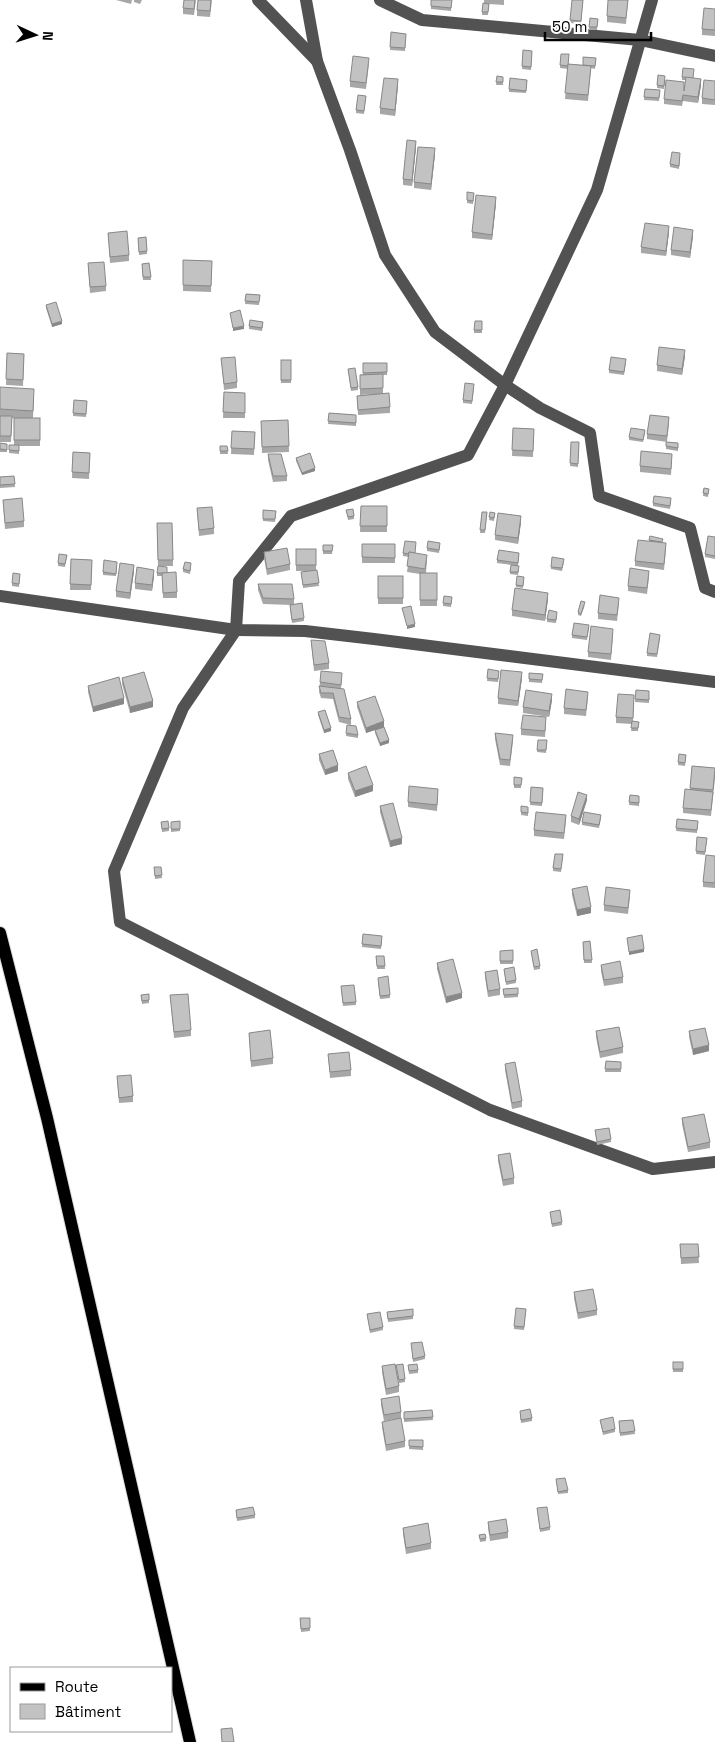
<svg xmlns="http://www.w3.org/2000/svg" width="715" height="1742" font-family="'Space Grotesk',sans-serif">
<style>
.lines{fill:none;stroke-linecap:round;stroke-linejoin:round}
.major-casing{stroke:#dbdbdb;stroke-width:14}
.minor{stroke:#525252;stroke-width:12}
.major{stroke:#000;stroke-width:12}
.wall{fill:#a7a7a7}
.shaded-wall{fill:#888}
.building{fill:#c2c2c2;stroke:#888}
</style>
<rect width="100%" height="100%" fill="#fff"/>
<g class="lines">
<defs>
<path id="major" d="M0 933 47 1118 190 1742"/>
</defs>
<!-- major casing -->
<use href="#major" class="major-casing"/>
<!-- minor -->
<g class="minor">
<path d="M258 0 317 61"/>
<path d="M306 0 317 61 350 150 385 255 435 332 505 385 540 408 590 433 599 496 690 528 705 588 715 592"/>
<path d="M380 0 422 20 640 40 715 56"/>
<path d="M652 0 597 190 505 385 468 455 291 516 239 581 236 630 183 708 114 871 120 922 490 1110 653 1169 715 1162"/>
<path d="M0 596 236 630 305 631 374 639 715 682"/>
</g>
<!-- major -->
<use href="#major" class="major"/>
</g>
<!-- wall -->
<g class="wall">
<path d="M116 0H132L131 4Z"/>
<path d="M134 0H142L140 4 134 2Z"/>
<path d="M196 0 194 15 183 14V8Z"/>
<path d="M212 0 210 17 197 16V10Z"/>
<path d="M431 0H452L451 11 431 9Z"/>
<path d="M484 0H504V5L489 4 488 15H482L483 3H484Z"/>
<path d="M572 0H583L581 24 570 23Z"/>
<path d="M628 0 626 24 607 22V16Z"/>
<path d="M715 9V36L702 35V29Z"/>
<path d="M590 18 598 19 597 30H589Z"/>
<path d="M391 32 406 34 405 51 390 50Z"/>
<path d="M523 50 532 51 531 70 522 69Z"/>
<path d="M561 54 568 64 583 65V57L596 58 595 69 591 68 588 101 565 99 568 69 560 68Z"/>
<path d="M369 63 366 89 350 87V81Z"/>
<path d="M497 76 503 77V85H496Z"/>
<path d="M682 77 693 78 701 85 698 103 683 101 682 106 664 104V99L684 91 686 80H682Z"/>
<path d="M665 79 664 89 657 88V85Z"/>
<path d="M527 80 526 93 509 92V89Z"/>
<path d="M715 81V105L702 104V98Z"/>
<path d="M398 85 395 116 380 114V108Z"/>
<path d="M645 89 660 90 659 101 644 100Z"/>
<path d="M366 96 364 114 356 113V110Z"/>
<path d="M416 147 412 186 403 185V179Z"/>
<path d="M435 154 431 190 414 188V182Z"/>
<path d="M680 156 679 169 670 167V164Z"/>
<path d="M467 192 474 196 473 204 467 203Z"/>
<path d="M496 203 492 240 472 238V232Z"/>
<path d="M669 232 666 256 641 253V247Z"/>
<path d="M108 233 129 255V261L110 263Z"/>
<path d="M693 236 690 258 671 255V250Z"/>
<path d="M146 237 147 254 139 255 138 238Z"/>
<path d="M183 260 212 261 211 292 183 291Z"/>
<path d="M88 263 106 286V291L90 293Z"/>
<path d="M149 263 151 280H143L142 264Z"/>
<path d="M246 294 260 295 259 305 245 304Z"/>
<path d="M46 305 62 324 52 327 46 308Z"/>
<path d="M482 321V333H474V330Z"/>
<path d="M263 325 262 331 249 329V326Z"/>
<path d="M7 353 24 354 23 386 6 385Z"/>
<path d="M685 356 682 375 657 371V365Z"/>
<path d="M221 358 237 382V388L224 390Z"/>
<rect x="281" y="360" width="10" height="23"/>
<path d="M626 362 624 375 609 373V370Z"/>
<path d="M363 363H387V375H383V393L390 407V413L358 415 357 396 372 394 360 395V375L363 374Z"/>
<path d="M348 369 358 387V390L351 391Z"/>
<path d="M0 387 34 398 33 418H40V446H19V454L9 453V445H14V418H12L11 442H0Z"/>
<path d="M474 387 472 404 463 403V400Z"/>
<path d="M224 392 245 393V418H223Z"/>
<path d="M74 400 87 401 86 417 73 416Z"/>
<path d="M329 413 356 415V426L328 424Z"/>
<path d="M288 420 289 452 262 453 261 421Z"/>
<path d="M669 423 667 442 647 439V434Z"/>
<path d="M513 428 534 429 533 457 512 456Z"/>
<path d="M232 431 255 432 254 455 231 454Z"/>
<path d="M645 433 643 442 629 440V437Z"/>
<path d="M571 442H579L578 467 570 466Z"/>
<path d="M666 442 678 443V451L666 449Z"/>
<path d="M0 443 7 444V452H0Z"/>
<path d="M220 446H227L228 454H220Z"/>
<path d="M73 452 90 453 89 479 72 478Z"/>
<path d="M268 454 287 476V481L273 482 268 460Z"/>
<path d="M296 458 315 471 302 475 296 461Z"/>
<path d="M672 460 671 475 640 472V466Z"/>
<path d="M14 476 15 487 0 488V477Z"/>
<path d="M704 488 709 489 708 497 703 496Z"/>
<path d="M3 500 24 521V527L5 529Z"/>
<path d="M671 501 670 509 653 506V503Z"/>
<path d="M361 506H387V532H360Z"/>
<path d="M197 508 214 528V534L199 536Z"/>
<path d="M263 510 276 511 275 522 263 521Z"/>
<path d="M346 510 354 516V519L348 520Z"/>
<path d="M482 512H487L485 533H480Z"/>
<path d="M490 512 495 513 494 521 489 520Z"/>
<path d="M521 522 518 544 495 540V535Z"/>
<path d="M157 523H172L173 566H158Z"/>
<path d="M650 536 663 543 666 549 664 570 635 566V561L649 541Z"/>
<path d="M715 537V559L705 557V554Z"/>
<rect x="362" y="544" width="33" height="19"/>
<path d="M323 545H333L332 554H323Z"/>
<path d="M440 546 439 553 427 551V548Z"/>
<path d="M296 549H316V570L319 586 303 588 301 572 309 571H296Z"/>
<path d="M264 552 290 564V570L267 575 264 558Z"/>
<path d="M403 553H415L427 560 426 573H437V606H420V574L407 572 409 557 403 556Z"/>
<path d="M67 555 65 567 58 566V563Z"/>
<path d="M519 555 518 566 497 563V560Z"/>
<path d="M71 559 92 560 91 590H70Z"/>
<path d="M564 562 562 571 551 569V567Z"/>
<path d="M117 565 116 576 103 575V572Z"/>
<path d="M191 566 190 574 183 572V569Z"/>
<path d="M519 569 518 575 510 574V572Z"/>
<path d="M134 571 130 599 116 597V591Z"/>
<path d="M157 573H167L177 592V598H163L162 576H157Z"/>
<path d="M20 574 19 587 12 586V583Z"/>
<path d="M154 576 152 591 135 589V583Z"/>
<rect x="378" y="576" width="25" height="28"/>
<path d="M524 577 523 588 516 587V585Z"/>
<path d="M649 577 647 594 628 591V586Z"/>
<path d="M258 584 294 599V604L304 618V621L292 623 290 608 292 605 263 604 258 590Z"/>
<path d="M548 599 545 621 512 616V610Z"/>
<path d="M452 600 451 607 443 606V603Z"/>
<path d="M619 603 617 621 598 619V613Z"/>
<path d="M585 605 581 616 578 615V612Z"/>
<path d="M557 615 556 623 547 622V619Z"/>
<path d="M589 628 587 640 572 638V635Z"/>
<path d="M613 635 611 660 588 657V652Z"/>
<path d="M660 638 657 657 647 656V653Z"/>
<path d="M311 640 329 663V669L314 671Z"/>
<path d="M488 669 499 673 498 682 487 681Z"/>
<path d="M529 673 543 674 542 683 529 682Z"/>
<path d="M122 678 153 707 130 713 122 684Z"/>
<path d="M522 678 518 706 498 704V698Z"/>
<path d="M342 679 341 688 351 719V725L339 722 333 699 321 698 319 692 320 682Z"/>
<path d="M88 686 124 704 93 712 88 692Z"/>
<path d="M636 690 649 691V703L635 702Z"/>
<path d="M588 697 586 716 564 714V708Z"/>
<path d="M552 700 549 717 523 713V707Z"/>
<path d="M634 701 633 722H639L638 731H631L632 724 616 723V717Z"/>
<path d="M357 702 384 727 389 743 380 746 375 733V730L366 733 357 707Z"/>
<path d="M318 712 331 731 324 733 318 715Z"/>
<path d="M546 723 545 737 521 735V729Z"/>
<path d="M346 733 358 735V738L346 736Z"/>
<path d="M495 733 513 741 510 766 500 765 495 739Z"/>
<path d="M547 740 546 753 537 752V750Z"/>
<path d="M319 754 338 771 325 775 319 760Z"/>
<path d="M679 754 686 755 685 766 678 765Z"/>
<path d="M692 766 715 768V778L711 816 683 813V808L690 790Z"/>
<path d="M348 773 373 791 355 797 348 779Z"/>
<path d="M514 777 522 778 521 788H514Z"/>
<path d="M531 787 543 788 542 806 530 805Z"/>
<path d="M438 795 437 811 408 807V802Z"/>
<path d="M630 795 639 796V806L629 805Z"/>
<path d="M587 800 579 825 571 822V816Z"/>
<path d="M380 806 402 844 390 847 380 812Z"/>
<path d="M521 806 528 807V816L521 815Z"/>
<path d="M601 818 599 828 582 825V822Z"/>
<path d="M677 819 698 821 697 833 676 831Z"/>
<path d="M566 820 564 839 534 836V830Z"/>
<path d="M180 821V831L171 832V822Z"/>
<path d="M161 822 169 828V831L162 832Z"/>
<path d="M697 837 707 838 705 855 696 854Z"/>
<path d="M563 854 561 872 553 871V868Z"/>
<path d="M715 856V888L703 887V882Z"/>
<path d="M154 867H161L162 878 155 879Z"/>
<path d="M572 889 591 913 577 916 572 895Z"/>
<path d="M630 896 628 914 604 911V905Z"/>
<path d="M363 934 382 939 381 949 362 947Z"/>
<path d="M590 941 592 963H584L583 942Z"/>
<path d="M513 950V964H500V951Z"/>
<path d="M531 951 540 966V969L534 970Z"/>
<path d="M376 956H384L385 969H377Z"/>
<path d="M437 963 462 998 446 1003 437 969Z"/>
<path d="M601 965 623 977V983L604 986 601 971Z"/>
<path d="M504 969 516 980V983L506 985Z"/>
<path d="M485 972 500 989V995L488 997 485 977Z"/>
<path d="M378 981 390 995V998L380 999Z"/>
<path d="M518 988V997L504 998 503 989Z"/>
<path d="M341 989 356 1002V1005L343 1006Z"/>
<path d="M149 994V1003L142 1004 141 995Z"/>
<path d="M170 995 191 1030V1036L174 1038Z"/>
<path d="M596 1031 623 1047V1053L600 1058 596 1037Z"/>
<path d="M689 1031 709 1051 693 1055 689 1037Z"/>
<path d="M249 1033 273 1058V1064L251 1067Z"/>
<path d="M328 1054 351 1070V1076L330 1078Z"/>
<path d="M606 1061 621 1062V1072H605Z"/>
<path d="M505 1064 522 1101V1107L512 1109 505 1070Z"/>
<path d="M117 1076 133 1096V1102L119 1103Z"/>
<path d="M682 1118 710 1142V1148L688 1152 682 1124Z"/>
<path d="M595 1130 611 1139V1142L597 1145Z"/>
<path d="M498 1155 514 1178V1184L503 1186 498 1161Z"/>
<path d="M550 1212 562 1222V1225L552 1227Z"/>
<path d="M680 1244H698L699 1263 681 1264Z"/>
<path d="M574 1292 597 1310V1315L578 1319 574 1298Z"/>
<path d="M413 1309V1319L388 1322 387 1312Z"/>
<path d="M526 1309 524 1330 514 1329V1326Z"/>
<path d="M367 1314 383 1327V1330L370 1333Z"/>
<path d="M411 1343 425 1356V1359L413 1362Z"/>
<rect x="673" y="1362" width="10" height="10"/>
<path d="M396 1365 405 1379V1382L399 1383Z"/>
<path d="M408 1365 418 1370V1373L409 1374Z"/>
<path d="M382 1366 399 1386V1392L386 1395 382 1372Z"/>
<path d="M381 1399 401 1412V1418L384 1421 381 1405Z"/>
<path d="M432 1410 433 1420 404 1422V1412Z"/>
<path d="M520 1411 532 1418V1421L521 1423Z"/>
<path d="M600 1420 615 1429V1432L603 1435Z"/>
<path d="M633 1420 635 1434 620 1436 619 1421Z"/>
<path d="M382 1422 405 1441V1447L386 1451 382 1427Z"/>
<path d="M409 1440H423V1450L409 1449Z"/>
<path d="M556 1479 568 1490V1493L558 1494Z"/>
<path d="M537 1508 550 1527V1530L540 1532Z"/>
<path d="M236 1510 255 1515V1518L237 1521Z"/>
<path d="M488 1522 508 1532V1538L490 1541 488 1528Z"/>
<path d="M403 1528 431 1543V1549L406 1554 403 1534Z"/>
<path d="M479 1535 486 1538V1541L480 1542Z"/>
<path d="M300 1618H310V1631L301 1632Z"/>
</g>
<!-- shaded-wall -->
<g class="shaded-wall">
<path d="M398 79V85L395 116V110Z"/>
<path d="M701 79V85L698 103V97Z"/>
<path d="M416 141V147L412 186V180Z"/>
<path d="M435 148V154L431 190V184Z"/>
<path d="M496 197V203L492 240V235Z"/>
<path d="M669 226V232L666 256V251Z"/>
<path d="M693 230V236L690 258V252Z"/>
<path d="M62 321V324L52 327V324Z"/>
<path d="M244 326V329L233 331V328Z"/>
<path d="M685 350V356L682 375V369Z"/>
<path d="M315 468V471L302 475V473Z"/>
<path d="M521 516V522L518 544V538Z"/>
<path d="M134 565V571L130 599V593Z"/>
<path d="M154 570V576L152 591V585Z"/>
<path d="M548 593V599L545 621V615Z"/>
<path d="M415 624V627L407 629V626Z"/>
<path d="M522 672V678L518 706V701Z"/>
<path d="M552 694V700L549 717V711Z"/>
<path d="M124 698V704L93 712V707Z"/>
<path d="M153 701V707L130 713V707Z"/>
<path d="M384 721V727L366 733V728Z"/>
<path d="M331 728V731L324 733V730Z"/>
<path d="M389 740V743L380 746V743Z"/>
<path d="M338 765V771L325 775V770Z"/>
<path d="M373 785V791L355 797V791Z"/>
<path d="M587 795V800L579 825V819Z"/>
<path d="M402 838V844L390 847V841Z"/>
<path d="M591 907V913L577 916V910Z"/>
<path d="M644 949V952L629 955V952Z"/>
<path d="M462 993V998L446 1003V997Z"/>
<path d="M709 1045V1051L693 1055V1049Z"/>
</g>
<!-- building -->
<g class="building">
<path d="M184 0H195L194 9 183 8Z"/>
<path d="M198 0H211L210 11 197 10Z"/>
<path d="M431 0H452L451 8 431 6Z"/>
<path d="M572 0H583L581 21 570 20Z"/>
<path d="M608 0H628L626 18 607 16Z"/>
<path d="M483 3 489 4 488 12H482Z"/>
<path d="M704 8 715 9V30L702 29Z"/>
<path d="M590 18 598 19 597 27H589Z"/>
<path d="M391 32 406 34 405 48 390 47Z"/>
<path d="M523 50 532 51 531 67 522 66Z"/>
<path d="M561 54H569L568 66 560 65Z"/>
<path d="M353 56 369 58 366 83 350 81Z"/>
<path d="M583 57 596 58 595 66 583 65Z"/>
<path d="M568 64 591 66 588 95 565 93Z"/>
<path d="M683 68 694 69 693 78 682 77Z"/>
<path d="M658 75 665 76 664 86 657 85Z"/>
<path d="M497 76 503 77V82H496Z"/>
<path d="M686 77 701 79 698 97 683 95 682 101 664 99 666 80 684 82V91Z"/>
<path d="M384 78 398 79 395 110 380 108Z"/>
<path d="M510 78 527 80 526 91 509 89Z"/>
<path d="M704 80 715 81V100L702 98Z"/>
<path d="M645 89 660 90 659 98 644 97Z"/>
<path d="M358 95 366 96 364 111 356 110Z"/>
<path d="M407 140 416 141 412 180 403 179Z"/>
<path d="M418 147 435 148 431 184 414 182Z"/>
<path d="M672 152 680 153 679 166 670 164Z"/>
<path d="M467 192 474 193 473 201 467 200Z"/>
<path d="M476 195 496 197 492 235 472 232Z"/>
<path d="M645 223 669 226 666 251 641 247Z"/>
<path d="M674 227 693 230 690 252 671 250Z"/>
<path d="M127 231 129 255 110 257 108 233Z"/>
<path d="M146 237 147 251 139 252 138 238Z"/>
<path d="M183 260 212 261 211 286 183 285Z"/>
<path d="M104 262 106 286 90 287 88 263Z"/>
<path d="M149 263 151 277H143L142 264Z"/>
<path d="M246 294 260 295 259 302 245 301Z"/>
<path d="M56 302 62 321 52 324 46 305Z"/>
<path d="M240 310 244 326 233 328 230 313Z"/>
<path d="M250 320 263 322 262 328 249 326Z"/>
<path d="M475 321H482V330H474Z"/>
<path d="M659 347 685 350 682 369 657 365Z"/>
<path d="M7 353 24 354 23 380 6 379Z"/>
<path d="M235 357 237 382 224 384 221 358Z"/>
<path d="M611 357 626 359 624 372 609 370Z"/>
<rect x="281" y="360" width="10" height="20"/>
<path d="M363 363H387V372L363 373Z"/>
<path d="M355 368 358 387 351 388 348 369Z"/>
<path d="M383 374V388L360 389V375Z"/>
<path d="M465 383 474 384 472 401 463 400Z"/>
<path d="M0 387 34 389 33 411 0 409Z"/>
<path d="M224 392 245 393V413L223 412Z"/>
<path d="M389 393 390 407 358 410 357 396Z"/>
<path d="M74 400 87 401 86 414 73 413Z"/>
<path d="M329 413 356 415V423L328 421Z"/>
<path d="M650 415 669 417 667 436 647 434Z"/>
<path d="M0 416H12L11 436H0Z"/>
<rect x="14" y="418" width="26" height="22"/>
<path d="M288 420 289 446 262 447 261 421Z"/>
<path d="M513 428 534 429 533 451 512 450Z"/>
<path d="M631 428 645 430 643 440 629 437Z"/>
<path d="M232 431 255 432 254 449 231 448Z"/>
<path d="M571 442H579L578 464 570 463Z"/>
<path d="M666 442 678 443V448L666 446Z"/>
<path d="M0 443 7 444V450L0 449Z"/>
<path d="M9 445H19V451L9 450Z"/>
<path d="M220 446H227L228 451H220Z"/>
<path d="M641 451 672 454 671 469 640 466Z"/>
<path d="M73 452 90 453 89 473 72 472Z"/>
<path d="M310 453 315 468 302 473 296 458Z"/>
<path d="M268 454H281L287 476H273Z"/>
<path d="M14 476 15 484 0 485V477Z"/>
<path d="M704 488 709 489 708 494 703 493Z"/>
<path d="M654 496 671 498 670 506 653 503Z"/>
<path d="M22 498 24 521 5 523 3 500Z"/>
<path d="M361 506H387V526H360Z"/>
<path d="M212 507 214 528 199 530 197 508Z"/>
<path d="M353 509 354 516 348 517 346 510Z"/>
<path d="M263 510 276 511 275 519H263Z"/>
<path d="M482 512H487L485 530H480Z"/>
<path d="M490 512 495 513 494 518 489 517Z"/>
<path d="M498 513 521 516 518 538 495 535Z"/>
<path d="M157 523H172L173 560H158Z"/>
<path d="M650 536 663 539 662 542 649 540Z"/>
<path d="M708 536 715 537V556L705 554Z"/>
<path d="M638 540 666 543 664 564 635 561Z"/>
<path d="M405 541 416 542 415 553 409 552V554L403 553Z"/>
<path d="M428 541 440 543 439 550 427 548Z"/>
<path d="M362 544H395V558L362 557Z"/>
<path d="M323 545H333L332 551H323Z"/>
<path d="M287 548 290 564 267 569 264 552Z"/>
<rect x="296" y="549" width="20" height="16"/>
<path d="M499 550 519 553 518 563 497 560Z"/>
<path d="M409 552 427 555 425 569 407 566Z"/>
<path d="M59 554 67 555 65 564 58 563Z"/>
<path d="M552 557 564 559 562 568 551 567Z"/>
<path d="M71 559 92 560 91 585 70 584Z"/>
<path d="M104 560 117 562 116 574 103 572Z"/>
<path d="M185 562 191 563 190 571 183 569Z"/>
<path d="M120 563 134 565 130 593 116 591Z"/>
<path d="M511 565 519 566 518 572H510Z"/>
<path d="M158 566 167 567V573H157Z"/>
<path d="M137 567 154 570 152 585 135 583Z"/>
<path d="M630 568 649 571 647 588 628 586Z"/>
<path d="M317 570 319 583 303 585 301 572Z"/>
<path d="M176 572 177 592 163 593 162 573Z"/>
<path d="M13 573 20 574 19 584 12 583Z"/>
<rect x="420" y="573" width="17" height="27"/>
<rect x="378" y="576" width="25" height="22"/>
<path d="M517 576 524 577 523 586 516 585Z"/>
<path d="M258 584H292L294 599 263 598Z"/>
<path d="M515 588 548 593 545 615 512 610Z"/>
<path d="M600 595 619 598 617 615 598 613Z"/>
<path d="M444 596 452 597 451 604 443 603Z"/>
<path d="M581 601 585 602 581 614 578 612Z"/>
<path d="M302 603 304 618 292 620 290 605Z"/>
<path d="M411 606 415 624 407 626 402 608Z"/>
<path d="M549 610 557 612 556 620 547 619Z"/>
<path d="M574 623 589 625 587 637 572 635Z"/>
<path d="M591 626 613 629 611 654 588 652Z"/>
<path d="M650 633 660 635 657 654 647 653Z"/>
<path d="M311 640 325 641 329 663 314 665Z"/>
<path d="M488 669 499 671 498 679 487 678Z"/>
<path d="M501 670 522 672 518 701 498 698Z"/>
<path d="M321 671 342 673 341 685 320 682Z"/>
<path d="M144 672 153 701 130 707 122 678Z"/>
<path d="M529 673 543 674 542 680 529 679Z"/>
<path d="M119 677 124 698 93 707 88 686Z"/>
<path d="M319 686 344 689 351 719 339 717 333 693H321Z"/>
<path d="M566 689 588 692 586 710 564 708Z"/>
<path d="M526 690 552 694 549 711 523 707Z"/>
<path d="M636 690 649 691V700L635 699Z"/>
<path d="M618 694 634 695 633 718 616 717Z"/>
<path d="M375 696 384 721 366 728 357 702Z"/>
<path d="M325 710 331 728 324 730 318 712Z"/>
<path d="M523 715 546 717 545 731 521 729Z"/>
<path d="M632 721 639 722 638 728H631Z"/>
<path d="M347 725 356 726 358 735 346 733Z"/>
<path d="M384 727 389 740 380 743 375 730Z"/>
<path d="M495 733 513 735 510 760 500 759Z"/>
<path d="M538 740H547L546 750H537Z"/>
<path d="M333 750 338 765 325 770 319 754Z"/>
<path d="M679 754 686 755 685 763 678 762Z"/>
<path d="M366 766 373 785 355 791 348 773Z"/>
<path d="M692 766 715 768 713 790 690 788Z"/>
<path d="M514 777 522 778 521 785H514Z"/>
<path d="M409 786 438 789 437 805 408 802Z"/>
<path d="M531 787 543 788 542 803 530 802Z"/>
<path d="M685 789 713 792 711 810 683 808Z"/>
<path d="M578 792 587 795 579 819 571 816Z"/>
<path d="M630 795 639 796V803L629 802Z"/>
<path d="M393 803 402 838 390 841 380 806Z"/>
<path d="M521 806 528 807V813L521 812Z"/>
<path d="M536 812 566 815 564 833 534 830Z"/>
<path d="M584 812 601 815 599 825 582 822Z"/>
<path d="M677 819 698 821 697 830 676 828Z"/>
<path d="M168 821 169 828 162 829 161 822Z"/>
<path d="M180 821V829H171V822Z"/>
<path d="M697 837 707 838 705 852 696 851Z"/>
<path d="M555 854H563L561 869 553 868Z"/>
<path d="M706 855 715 856V883L703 882Z"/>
<path d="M154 867H161L162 875 155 876Z"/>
<path d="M587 886 591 907 577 910 572 889Z"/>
<path d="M606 887 630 890 628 908 604 905Z"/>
<path d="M363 934 382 936 381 946 362 944Z"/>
<path d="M642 935 644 949 629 952 627 938Z"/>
<path d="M590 941 592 960H584L583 942Z"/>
<path d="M537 949 540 966 534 967 531 951Z"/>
<path d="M513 950V961H500V951Z"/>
<path d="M376 956H384L385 966H377Z"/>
<path d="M453 959 462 993 446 997 437 963Z"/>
<path d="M620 961 623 977 604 980 601 965Z"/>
<path d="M514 967 516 980 506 982 504 969Z"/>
<path d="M497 970 500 989 488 991 485 972Z"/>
<path d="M388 976 390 995 380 996 378 978Z"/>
<path d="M354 985 356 1002 343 1003 341 986Z"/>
<path d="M518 988V994L504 995 503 989Z"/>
<path d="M149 994V1000L142 1001 141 995Z"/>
<path d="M188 994 191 1030 174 1032 170 995Z"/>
<path d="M619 1027 623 1047 600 1052 596 1031Z"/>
<path d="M705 1028 709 1045 693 1049 689 1031Z"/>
<path d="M270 1030 273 1058 251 1061 249 1033Z"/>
<path d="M349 1052 351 1070 330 1072 328 1054Z"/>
<path d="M606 1061 621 1062V1069H605Z"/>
<path d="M515 1062 522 1101 512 1103 505 1064Z"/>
<path d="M131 1075 133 1096 119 1098 117 1076Z"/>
<path d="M704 1114 710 1142 688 1147 682 1118Z"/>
<path d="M609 1128 611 1139 597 1142 595 1130Z"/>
<path d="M510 1153 514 1178 503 1180 498 1155Z"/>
<path d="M560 1210 562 1222 552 1224 550 1212Z"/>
<path d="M680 1244H698L699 1257 681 1258Z"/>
<path d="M593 1289 597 1310 578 1313 574 1292Z"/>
<path d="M516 1308 526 1309 524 1327 514 1326Z"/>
<path d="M413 1309V1316L388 1319 387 1312Z"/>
<path d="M380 1312 383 1327 370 1330 367 1314Z"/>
<path d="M422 1342 425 1356 413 1359 411 1343Z"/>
<rect x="673" y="1362" width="10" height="7"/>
<path d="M395 1364 399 1386 386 1389 382 1366Z"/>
<path d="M403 1364 405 1379 399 1380 396 1365Z"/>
<path d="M417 1364 418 1370 409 1371 408 1365Z"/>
<path d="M399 1396 401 1412 384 1415 381 1399Z"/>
<path d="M530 1409 532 1418 521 1420 520 1411Z"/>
<path d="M432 1410 433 1417 404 1419V1412Z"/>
<path d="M613 1417 615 1429 603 1432 600 1420Z"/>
<path d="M401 1418 405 1441 386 1445 382 1422Z"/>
<path d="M633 1420 635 1431 620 1433 619 1421Z"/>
<path d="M409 1440H423V1447L409 1446Z"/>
<path d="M565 1478 568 1490 558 1492 556 1479Z"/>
<path d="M253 1507 255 1515 237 1518 236 1510Z"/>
<path d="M547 1507 550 1527 540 1529 537 1508Z"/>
<path d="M506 1519 508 1532 490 1535 488 1522Z"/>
<path d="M428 1523 431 1543 406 1548 403 1528Z"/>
<path d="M485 1534 486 1538 480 1539 479 1535Z"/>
<path d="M300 1618H310V1628L301 1629Z"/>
<path d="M232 1728 234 1742H222L221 1729Z"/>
</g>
<!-- legend -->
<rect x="10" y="1667" width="162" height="65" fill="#ffffff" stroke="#999999"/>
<rect x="20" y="1683" width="25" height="8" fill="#000000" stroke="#999999"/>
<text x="55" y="1692" font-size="15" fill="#000000">Route</text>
<rect x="20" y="1704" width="25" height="15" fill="#c2c2c2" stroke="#999999"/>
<text x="55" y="1717" font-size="15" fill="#000000">Bâtiment</text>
<!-- north arrow -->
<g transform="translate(35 35) rotate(94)" stroke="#ffffff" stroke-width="4" paint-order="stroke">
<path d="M0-4L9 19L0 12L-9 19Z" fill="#000000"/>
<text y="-8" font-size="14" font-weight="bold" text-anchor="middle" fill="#000000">N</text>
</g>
<!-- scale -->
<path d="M545 32v8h106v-8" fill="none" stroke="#000000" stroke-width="2.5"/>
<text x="552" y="32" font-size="15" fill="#000000" stroke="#ffffff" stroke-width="4" paint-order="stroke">50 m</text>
</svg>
